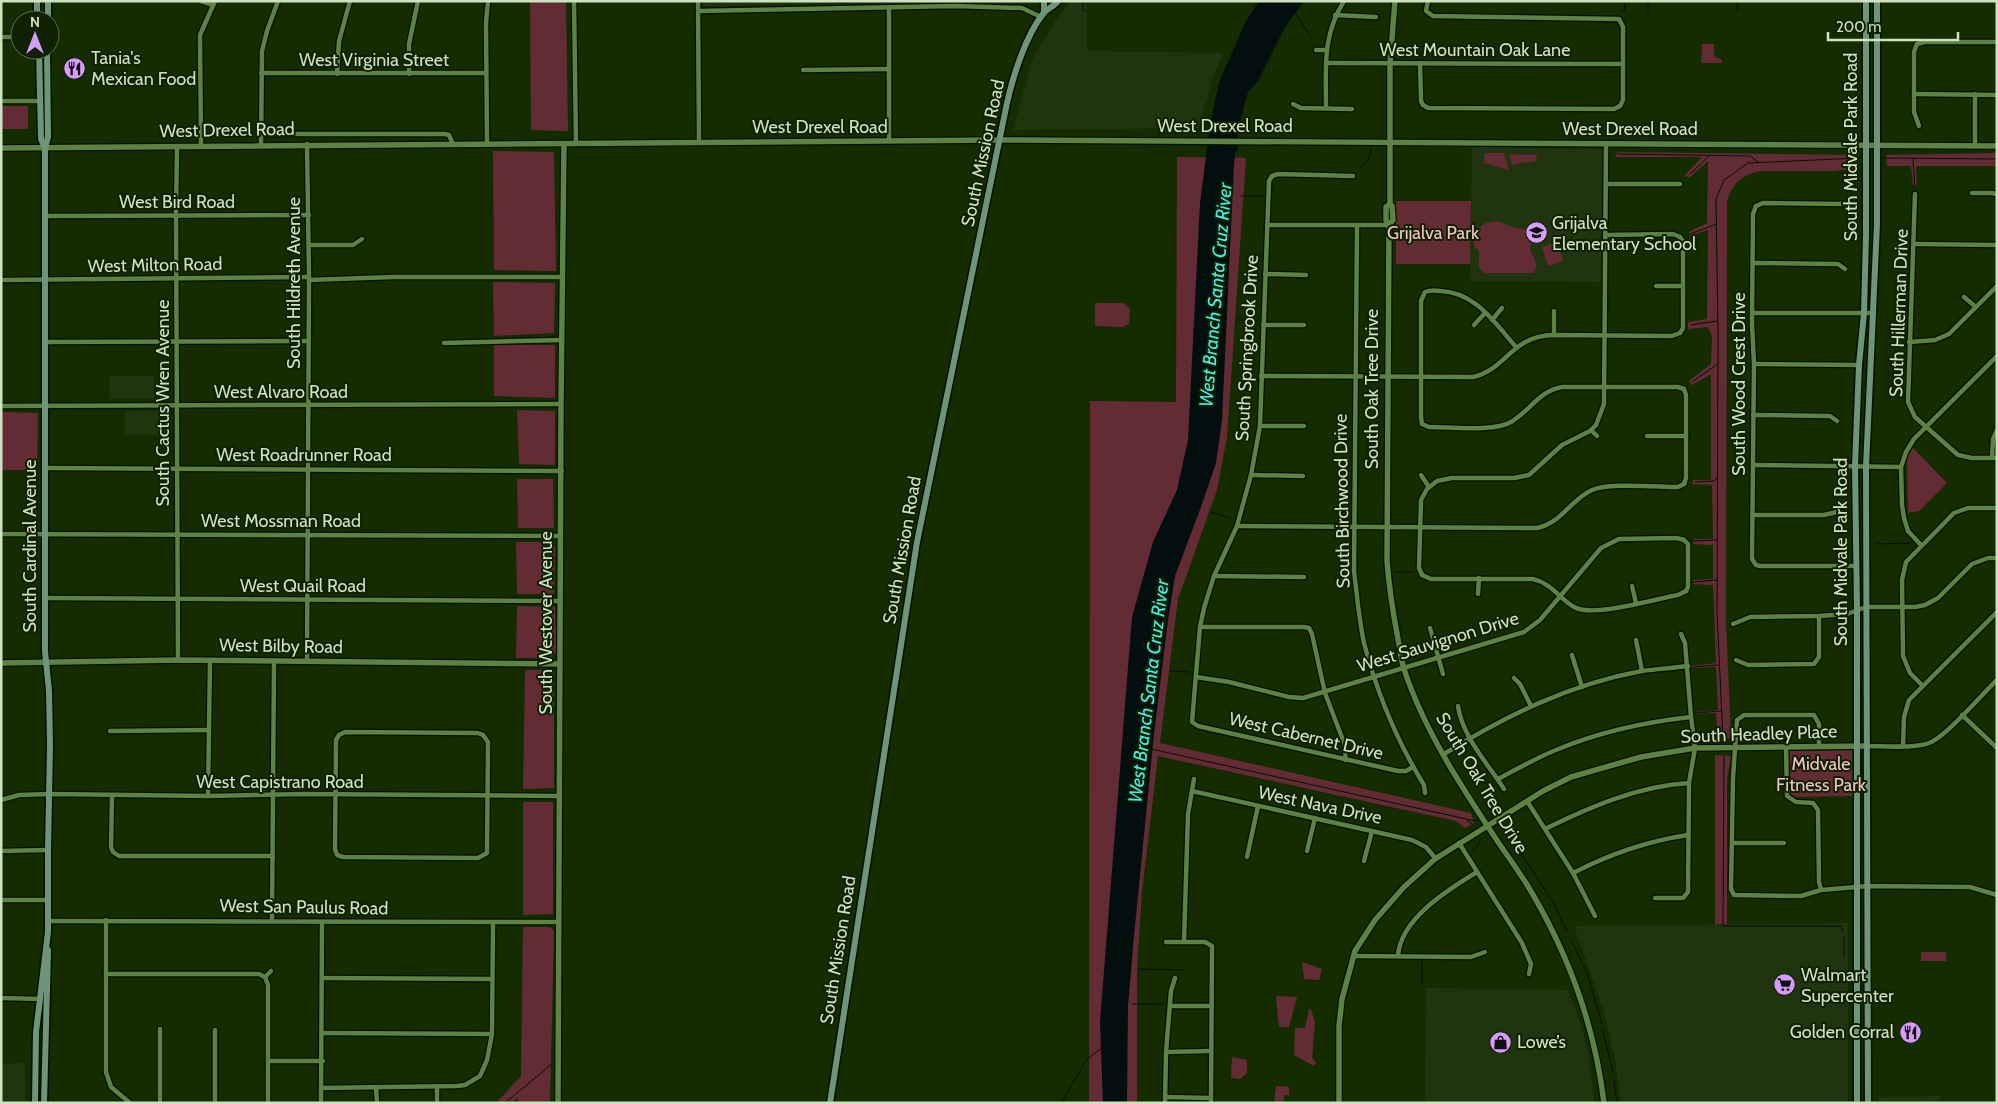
<svg xmlns="http://www.w3.org/2000/svg" width="1998" height="1104" font-family="Cabin,sans-serif">
<style>
.built{fill:#213410}
.green{fill:#632c34}
.water{fill:#030f0f}
.lines{fill:none;stroke-linecap:round;stroke-linejoin:round}
.stream{stroke:#030f0f;stroke-width:1}
.minor-casing{stroke:#041200;stroke-width:7}
.tertiary-casing{stroke:#041200;stroke-width:8}
.secondary-casing{stroke:#041200;stroke-width:9}
.minor{stroke:#5e8144;stroke-width:4.5}
.tertiary{stroke:#5e8144;stroke-width:5.5}
.secondary{stroke:#6e9479;stroke-width:6}
.labels{text-anchor:middle;stroke-width:4;stroke-linejoin:round;paint-order:stroke}
.street-label{font-size:18px;fill:#cee1c1;stroke:#102102}
.poi-label{font-size:18px;fill:#cee1c1;stroke:#102102;text-anchor:start}
.park-label{font-size:18px;fill:#f1c3c7;stroke:#102102}
.water-label{font-size:19px;font-style:italic;fill:#4aece8;stroke:#102102}
</style>
<rect width="100%" height="100%" fill="#152c00"/>
<!-- built -->
<g class="built">
<path d="M703 1H837L836 3 703 6Z"/>
<path d="M1070 1H1087V51L1223 53 1213 77 1199 128 1013 130 1032 60 1056 20Z"/>
<path d="M1472 147 1603 149 1601 282 1470 281Z"/>
<rect x="110" y="376" width="44" height="23"/>
<rect x="125" y="411" width="43" height="24"/>
<path d="M1848 923V1103H1621L1615 1059 1603 1009 1574 926Z"/>
<path d="M1426 988 1568 990 1582 1027 1589 1058 1595 1103H1425Z"/>
<path d="M25 1063V1103H1V1064Z"/>
<path d="M1940 1096V1103H1879V1097Z"/>
</g>
<!-- green -->
<g class="green">
<path d="M530 1H566L568 131 531 130Z"/>
<path d="M1702 44H1714V56L1722 60 1721 63H1701Z"/>
<rect x="1" y="106" width="27" height="23"/>
<path d="M493 151 554 152 556 271 494 270Z"/>
<path d="M1618 152 1857 155V174H1851V169L1834 171H1760C1743 174 1732 183 1727 201L1726 623 1731 738 1718 739 1716 713 1696 714 1697 712 1718 710 1716 667 1693 668 1692 666 1716 663 1713 585 1693 584V580L1713 579V545L1693 544 1694 539H1713L1712 485 1692 484 1693 480H1711V374L1692 385 1689 381 1711 364 1712 336 1708 327 1688 329V322L1707 319 1708 230 1690 236 1689 232 1707 223 1708 161 1689 178 1685 175 1702 157H1615Z"/>
<path d="M1485 153H1504L1509 170 1484 163Z"/>
<path d="M1997 153V166H1916L1917 186 1913 185 1911 166H1887L1886 155Z"/>
<path d="M1509 154 1536 155 1537 161 1524 163 1523 162 1512 165Z"/>
<path d="M1177 157 1246 158 1227 437 1217 490 1178 599 1160 743 1471 813 1474 823 1465 828 1456 821 1158 756 1142 892 1137 970V1103H1089L1090 401 1176 402Z"/>
<path d="M1396 201H1471L1470 264H1396Z"/>
<path d="M1498 221 1512 227 1532 231 1534 238C1525 253 1534 252 1536 264 1537 267 1535 270 1534 273H1484L1479 268V251L1474 246V231L1486 223Z"/>
<path d="M1557 242 1563 261 1548 266 1542 247Z"/>
<path d="M493 282 555 283 554 333 494 336Z"/>
<path d="M1095 303H1124L1130 309 1129 324 1123 327 1095 326Z"/>
<path d="M494 345H555V398L494 396Z"/>
<path d="M517 410 555 411V465L519 464Z"/>
<path d="M1 412 38 413 37 470H1Z"/>
<path d="M1913 448 1947 483 1919 511 1908 513 1907 459 1909 453Z"/>
<path d="M517 479H553L554 528H518Z"/>
<path d="M516 542H549L555 547 554 594H517Z"/>
<path d="M517 606 555 607 556 652 550 658H516Z"/>
<path d="M525 670H554V788L523 789Z"/>
<path d="M1852 750 1853 796 1790 797 1789 751Z"/>
<path d="M1715 755 1731 756 1727 780V924H1715Z"/>
<path d="M523 802H553V914L523 915Z"/>
<path d="M523 927H550L554 931 550 1103H518V1097L513 1103H496L521 1076Z"/>
<rect x="1921" y="952" width="25" height="9"/>
<path d="M1302 962 1322 969 1319 980 1304 979Z"/>
<path d="M1278 996 1297 997 1289 1027H1279L1276 998Z"/>
<path d="M1309 1009H1311L1315 1023 1312 1058 1316 1062 1314 1066 1294 1055 1295 1028H1305Z"/>
<path d="M1232 1057 1247 1060V1073L1240 1079 1231 1078Z"/>
<path d="M1276 1086 1289 1087V1095H1284V1103H1274Z"/>
</g>
<!-- water -->
<path class="water" d="M1259 1H1304L1285 27 1258 81 1248 92 1238 128V149L1235 153 1234 165 1222 420 1216 463 1201 507 1175 576 1168 620 1154 734 1134 936 1128 1006 1127 1103H1103L1100 1022 1132 617 1153 542 1177 490 1188 440 1200 203 1210 126 1219 82 1246 21Z"/>
<g class="lines">
<!-- stream -->
<g class="stream">
<path d="M1083 1V10L1086 11"/>
<path d="M1648 11V1"/>
<path d="M1295 12 1312 39"/>
<path d="M1624 12 1625 1"/>
<path d="M1737 13V1"/>
<path d="M1618 154 1750 156 1758 162"/>
<path d="M1883 158 1997 159"/>
<path d="M1915 158 1913 160 1915 187"/>
<path d="M1360 168 1368 161 1371 149"/>
<path d="M1690 174 1710 155"/>
<path d="M1241 196H1264"/>
<path d="M1690 234 1717 224"/>
<path d="M1237 320H1258"/>
<path d="M1691 325 1717 321"/>
<path d="M1692 382 1718 364"/>
<path d="M1695 482 1714 481 1717 478"/>
<path d="M1210 512 1230 518"/>
<path d="M1694 541 1716 540"/>
<path d="M1876 544 1912 543"/>
<path d="M1395 572H1413"/>
<path d="M1693 582 1717 580"/>
<path d="M1694 667 1718 665"/>
<path d="M1170 671 1189 672"/>
<path d="M1696 713 1721 711"/>
<path d="M1723 739 1717 613 1718 334 1716 199 1724 180 1748 163 1860 158"/>
<path d="M1151 749 1475 821"/>
<path d="M1724 755 1723 926H1841L1843 930"/>
<path d="M1467 820 1472 824"/>
<path d="M1503 826 1554 904 1567 932"/>
<path d="M1472 850 1477 847 1481 839"/>
<path d="M1570 938 1587 973 1602 1024"/>
<path d="M1844 957V937"/>
<path d="M1139 969 1185 970"/>
<path d="M1422 984V962"/>
<path d="M1132 1004H1163"/>
<path d="M1603 1031 1613 1072"/>
<path d="M1614 1080 1617 1103"/>
<path d="M505 1103 553 1063"/>
<path d="M1061 1103 1087 1059 1102 1048"/>
</g>
<defs>
<g id="minor">
<path d="M201 1 213 5"/>
<path d="M574 1 576 144"/>
<path d="M698 1 699 143"/>
<path d="M1428 1 1426 11 1433 16 1619 19 1623 27V100L1620 106"/>
<path d="M698 11 956 6 1022 8 1041 17"/>
<path d="M1335 15 1376 17"/>
<path d="M1 37H20"/>
<path d="M1917 44 1914 52V112L1919 126"/>
<path d="M1917 44 1925 42H1997"/>
<path d="M1316 50H1327"/>
<path d="M1326 63 1623 64"/>
<path d="M1420 63 1421 101 1423 105"/>
<path d="M803 70 889 69"/>
<path d="M261 73H486"/>
<path d="M337 74 339 41 350 1"/>
<path d="M409 74V44L418 1"/>
<path d="M1914 94 1997 95"/>
<path d="M1 101H41"/>
<path d="M1293 104 1301 108 1352 109"/>
<path d="M1423 105 1428 108 1614 109 1620 106"/>
<path d="M1326 107C1326 68 1322 36 1344 1"/>
<path d="M261 134H445L449 135 453 144"/>
<path d="M889 141V8"/>
<path d="M307 144 309 277 307 662"/>
<path d="M487 144 486 23 488 1"/>
<path d="M261 145 262 51 267 31 278 1"/>
<path d="M177 146 176 215 178 660"/>
<path d="M201 146 200 35 215 1"/>
<path d="M1975 146V94"/>
<path d="M1272 176 1269 181 1260 426 1251 475 1237 526 1214 576 1204 608 1200 627 1192 722 1198 726 1398 771H1406L1413 767"/>
<path d="M1272 176 1278 174 1353 176"/>
<path d="M1606 184H1680"/>
<path d="M1972 193H1991L1997 194"/>
<path d="M1915 194 1908 402 1915 417 1958 455 1972 458H1997"/>
<path d="M1756 206 1753 214 1752 323 1754 364 1752 559 1756 565 1760 566H1856"/>
<path d="M1756 206 1763 203 1847 204"/>
<path d="M46 216 309 215"/>
<path d="M1267 225H1389"/>
<path d="M1357 225 1354 571C1357 595 1359 620 1364 643 1377 693 1397 741 1424 785L1425 793"/>
<path d="M1605 235 1673 234 1680 237"/>
<path d="M1914 244 1997 245"/>
<path d="M309 245H353L362 239"/>
<path d="M1753 263 1838 264 1845 269"/>
<path d="M1265 274 1306 275"/>
<path d="M1 280 309 277"/>
<path d="M309 280 393 277H562"/>
<path d="M1656 286H1681"/>
<path d="M1964 297 1976 307"/>
<path d="M1753 313H1874"/>
<path d="M1492 320 1502 308"/>
<path d="M1263 325H1304"/>
<path d="M1474 325 1485 313"/>
<path d="M1680 333 1683 328V241L1680 237"/>
<path d="M1554 335V311"/>
<path d="M46 342 308 341"/>
<path d="M1909 342 1935 340 1949 334 1997 286"/>
<path d="M444 343 562 340"/>
<path d="M1754 364 1859 365"/>
<path d="M1261 376 1473 377C1509 368 1510 336 1554 335L1672 336 1680 333"/>
<path d="M1684 389 1686 395V478L1684 484"/>
<path d="M1 406 561 404"/>
<path d="M1753 415 1830 416 1837 421"/>
<path d="M1422 424 1429 427C1450 427 1495 432 1511 422 1530 411 1539 391 1562 387H1678L1684 389"/>
<path d="M1422 424 1421 417V301L1425 292C1430 290 1434 290 1440 291 1475 292 1494 322 1516 347"/>
<path d="M1260 426H1304"/>
<path d="M1591 430 1597 436"/>
<path d="M1647 436H1686"/>
<path d="M1992 458 1993 439 1997 430"/>
<path d="M1753 465 1901 467"/>
<path d="M45 468 562 471"/>
<path d="M1251 475 1303 476"/>
<path d="M1421 475 1429 487"/>
<path d="M1753 515H1824L1837 512"/>
<path d="M1237 526 1537 528C1561 523 1569 502 1590 491 1606 482 1657 487 1678 487L1684 484"/>
<path d="M1 534 561 536"/>
<path d="M1684 540 1688 544V587L1686 591"/>
<path d="M1921 545 1908 531 1904 518 1902 505 1901 467 1906 452 1914 439 1997 356"/>
<path d="M1422 575 1419 568 1421 500 1427 489 1437 481 1452 478H1514L1529 475 1562 445 1590 431 1596 425 1604 404 1606 144"/>
<path d="M1422 575 1431 579H1533C1551 583 1559 598 1574 607 1592 618 1655 599 1678 595L1686 591"/>
<path d="M1214 576 1304 577"/>
<path d="M1632 586 1636 603"/>
<path d="M1478 594 1479 578"/>
<path d="M45 598 561 601"/>
<path d="M1733 624 1750 617 1819 616 1847 614 1866 607H1915L1925 605 1938 598 1972 564 1988 558H1997"/>
<path d="M1200 627H1304L1309 628"/>
<path d="M1309 628 1312 634 1325 693 1346 748 1345 760"/>
<path d="M1430 628 1443 674"/>
<path d="M1636 640 1642 671"/>
<path d="M1572 655 1582 687"/>
<path d="M1736 660 1748 665 1814 664 1819 657V616"/>
<path d="M1196 677 1229 682 1289 697 1303 698 1524 632 1540 620 1601 548 1619 539 1677 538 1684 540"/>
<path d="M1514 678 1520 684 1531 706"/>
<path d="M1922 685 1910 673 1903 656 1902 580 1906 562 1954 513 1968 508H1997"/>
<path d="M1458 706C1462 736 1488 764 1504 789"/>
<path d="M1962 715 1997 748"/>
<path d="M110 731 208 730"/>
<path d="M345 732 478 733 483 735 488 742 487 853 478 858 343 857 337 855 335 849 336 740 339 735Z"/>
<path d="M1786 746 1787 796 1796 802 1813 803 1818 810 1819 882 1821 889"/>
<path d="M1819 746V724L1814 715H1744L1737 720 1733 778 1731 889 1734 895 1801 896 1821 890 1868 886 1970 887 1997 895"/>
<path d="M1868 746C1884 746 1914 749 1929 743 1946 737 1982 694 1997 680"/>
<path d="M1903 746 1904 717 1909 700 1997 612"/>
<path d="M1444 754C1505 716 1570 684 1642 671 1657 669 1672 668 1688 666"/>
<path d="M1498 779C1517 769 1536 758 1556 750 1599 732 1645 722 1691 717"/>
<path d="M1192 791 1412 840 1426 847 1436 859"/>
<path d="M112 796 111 847 113 852 119 856H273"/>
<path d="M208 796 210 660"/>
<path d="M1 800 19 795 50 794 208 796 304 794 560 796"/>
<path d="M1527 801 1573 873 1595 916"/>
<path d="M1545 829C1590 807 1638 786 1689 783"/>
<path d="M1459 843 1522 943 1531 964 1529 974"/>
<path d="M1733 843H1784"/>
<path d="M1 851 48 850"/>
<path d="M1307 851 1315 818"/>
<path d="M1247 857 1258 806"/>
<path d="M1364 861 1372 831"/>
<path d="M1573 873C1610 854 1647 841 1688 835"/>
<path d="M1655 898H1683L1688 892 1689 783 1695 748 1691 717 1685 643 1681 634"/>
<path d="M1 900H48"/>
<path d="M106 920V1072L111 1087 130 1103"/>
<path d="M272 920 274 662"/>
<path d="M48 921 559 922"/>
<path d="M1184 941 1188 814 1194 779"/>
<path d="M1166 942H1205L1212 946 1211 1103"/>
<path d="M1354 956 1471 957 1485 952"/>
<path d="M1398 956C1400 919 1449 889 1477 872"/>
<path d="M106 974H259L265 977"/>
<path d="M265 977 268 985V1103"/>
<path d="M265 977 271 971"/>
<path d="M322 978 491 979"/>
<path d="M1 998 41 999"/>
<path d="M1170 1006H1212"/>
<path d="M322 1033 492 1034"/>
<path d="M1166 1052 1211 1051"/>
<path d="M268 1061H323"/>
<path d="M437 1087V1103"/>
<path d="M321 1088 457 1086 465 1085 480 1076 487 1060 492 1034 493 923"/>
<path d="M376 1088 377 1103"/>
<path d="M1165 1097 1211 1098"/>
<path d="M160 1103V1029"/>
<path d="M215 1103V1030"/>
<path d="M321 1103 322 922"/>
<path d="M1165 1103 1166 1052 1171 991 1175 978"/>
</g>
<g id="tertiary">
<path d="M1 148 1000 140 1997 146"/>
<path d="M1390 204 1386 207V220L1389 225 1393 220 1392 206 1390 204V63L1395 1"/>
<path d="M1389 225 1387 561C1389 587 1393 613 1398 639 1400 649 1401 660 1404 669 1424 730 1461 786 1496 839 1508 857 1521 874 1532 893 1570 958 1595 1028 1604 1103"/>
<path d="M1 663 178 660 560 664"/>
<path d="M558 1103 561 404 564 144"/>
<path d="M1339 1103V1026L1342 999 1355 951 1375 920 1404 887 1435 859 1543 791 1571 777 1641 757 1695 748 1868 746"/>
</g>
<g id="secondary">
<path d="M37 1V20"/>
<path d="M1044 12V1"/>
<path d="M48 20V1"/>
<path d="M39 50 41 139 45 148"/>
<path d="M35 1103 36 1032 48 932V850L50 745 49 691 45 651V148L48 137 47 50"/>
<path d="M44 1103 48 950"/>
<path d="M830 1103 917 542 1007 103C1013 76 1026 35 1043 14 1047 8 1054 7 1058 1"/>
<path d="M1857 1103V610L1855 466 1859 365 1864 313 1866 234V1"/>
<path d="M1868 1103 1866 467 1877 224V1"/>
</g>
</defs>
<!-- minor casing -->
<use href="#minor" class="minor-casing"/>
<!-- tertiary casing -->
<use href="#tertiary" class="tertiary-casing"/>
<!-- secondary casing -->
<use href="#secondary" class="secondary-casing"/>
<!-- minor -->
<use href="#minor" class="minor"/>
<!-- tertiary -->
<use href="#tertiary" class="tertiary"/>
<!-- secondary -->
<use href="#secondary" class="secondary"/>
</g>
<!-- icons -->
<defs>
<symbol id="restaurant-disc" viewBox="-11 -11 22 22"><circle r="9.5" fill="#d79bf9" stroke="#102102"/><path d="M-5-6h1v4h1v-4h1v4h1v-4h1v5L-1.5 .5V6h-2V.5L-5-1ZM5-6V6H3V1.5H1.5Q1.5-4 5-6Z" fill="#111"/></symbol>
<symbol id="school-disc" viewBox="-11 -11 22 22"><circle r="9.5" fill="#d79bf9" stroke="#102102"/><path d="M0-5L7-2L0 1L-7-2ZM-4 1L0 2.5L4 1V4Q0 6-4 4Z" fill="#111"/></symbol>
<symbol id="supermarket-disc" viewBox="-11 -11 22 22"><circle r="9.5" fill="#d79bf9" stroke="#102102"/><path d="M-6-5.5h2.5l.6 2H6L4.5 2H-2.5L-4.4-4H-6ZM-1.5 3.2a1.3 1.3 0 1 0 .1 0ZM3 3.2a1.3 1.3 0 1 0 .1 0Z" fill="#111"/></symbol>
<symbol id="shop-disc" viewBox="-11 -11 22 22"><circle r="9.5" fill="#d79bf9" stroke="#102102"/><path d="M-5-2.5h2.3a2.7 3.5 0 0 1 5.4 0H5L5.5 6h-11ZM-1.5-2.5h3a1.5 2.3 0 0 0-3 0Z" fill="#111"/></symbol>
</defs>
<g fill-rule="evenodd">
<use href="#restaurant-disc" x="62" y="56" width="25" height="25"/>
<use href="#school-disc" x="1524" y="220" width="25" height="25"/>
<use href="#supermarket-disc" x="1772" y="972" width="25" height="25"/>
<use href="#restaurant-disc" x="1898" y="1020" width="25" height="25"/>
<use href="#shop-disc" x="1488" y="1030" width="25" height="25"/>
</g>
<g class="labels">
<!-- street labels -->
<g class="street-label">
<text x="1475" y="56">West Mountain Oak Lane</text>
<text x="374" y="66">West Virginia Street</text>
<text x="1225" y="132">West Drexel Road</text>
<text x="820" y="133">West Drexel Road</text>
<text x="1630" y="135">West Drexel Road</text>
<text transform="translate(227 130) rotate(-1)" y="6">West Drexel Road</text>
<text transform="translate(1851 147) rotate(-90)" y="6">South Midvale Park Road</text>
<text transform="translate(983 153) rotate(-78)" y="6">South Mission Road</text>
<text x="177" y="208">West Bird Road</text>
<text transform="translate(155 265) rotate(-1)" y="6">West Milton Road</text>
<text transform="translate(294 283) rotate(-90)" y="6">South Hildreth Avenue</text>
<text transform="translate(1899 313) rotate(-88)" y="6">South Hillerman Drive</text>
<text transform="translate(1247 348) rotate(-87)" y="6">South Springbrook Drive</text>
<text transform="translate(1739 384) rotate(-90)" y="6">South Wood Crest Drive</text>
<text transform="translate(1372 389) rotate(-90)" y="6">South Oak Tree Drive</text>
<text x="281" y="398">West Alvaro Road</text>
<text transform="translate(163 403) rotate(-90)" y="6">South Cactus Wren Avenue</text>
<text x="304" y="461">West Roadrunner Road</text>
<text transform="translate(1342 501) rotate(-91)" y="6">South Birchwood Drive</text>
<text x="281" y="527">West Mossman Road</text>
<text transform="translate(30 546) rotate(-90)" y="6">South Cardinal Avenue</text>
<text transform="translate(902 550) rotate(-80)" y="6">South Mission Road</text>
<text transform="translate(1841 552) rotate(-90)" y="6">South Midvale Park Road</text>
<text x="303" y="592">West Quail Road</text>
<text transform="translate(546 623) rotate(-90)" y="6">South Westover Avenue</text>
<text transform="translate(1438 642) rotate(-17)" y="6">West Sauvignon Drive</text>
<text transform="translate(281 646) rotate(1)" y="6">West Bilby Road</text>
<text transform="translate(1759 734) rotate(-2)" y="6">South Headley Place</text>
<text transform="translate(1306 736) rotate(13)" y="6">West Cabernet Drive</text>
<text x="280" y="788">West Capistrano Road</text>
<text transform="translate(1482 783) rotate(59)" y="6">South Oak Tree Drive</text>
<text transform="translate(1320 805) rotate(12)" y="6">West Nava Drive</text>
<text transform="translate(304 907) rotate(1)" y="6">West San Paulus Road</text>
<text transform="translate(838 950) rotate(-81)" y="6">South Mission Road</text>
</g>
<!-- poi labels -->
<g class="poi-label">
<text x="91" y="64">Tania's<tspan x="91" dy="21">Mexican Food</tspan></text>
<text x="1552" y="229">Grijalva<tspan x="1552" dy="21">Elementary School</tspan></text>
<text x="1801" y="981">Walmart<tspan x="1801" dy="21">Supercenter</tspan></text>
<text x="1894" y="1038" text-anchor="end">Golden Corral</text>
<text x="1517" y="1048">Lowe’s</text>
</g>
<!-- park labels -->
<g class="park-label">
<text x="1433" y="239">Grijalva Park</text>
<text x="1821" y="770">Midvale<tspan x="1821" dy="21">Fitness Park</tspan></text>
</g>
<!-- water labels -->
<g class="water-label">
<text transform="translate(1215 295) rotate(-85)" y="7">West Branch Santa Cruz River</text>
<text transform="translate(1148 691) rotate(-83)" y="7">West Branch Santa Cruz River</text>
</g>
</g>
<!-- border -->
<rect width="1998" height="1104" fill="none" stroke="#cee1c1" stroke-width="5"/>
<!-- north arrow -->
<g transform="translate(35 35)"><circle r="24" fill="#102102" stroke="#5c6e4e"/>
<path d="M0-4L9 19L0 12L-9 19Z" fill="#d79bf9"/>
<text y="-8" font-size="14" font-weight="bold" text-anchor="middle" fill="#cee1c1">N</text>
</g>
<!-- scale -->
<path d="M1828 32v8h130v-8" fill="none" stroke="#cee1c1" stroke-width="2.5"/>
<text x="1836" y="32" font-size="15" fill="#cee1c1" stroke="#102102" stroke-width="4" paint-order="stroke">200 m</text>
</svg>
